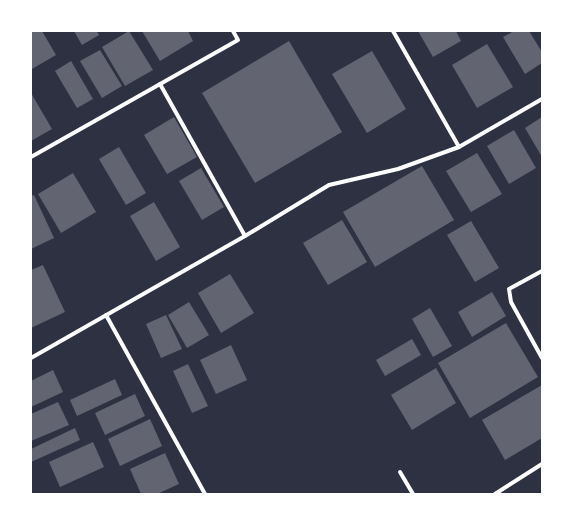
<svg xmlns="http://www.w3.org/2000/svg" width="573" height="525" font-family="'PT Sans',sans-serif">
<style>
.building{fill:#626471}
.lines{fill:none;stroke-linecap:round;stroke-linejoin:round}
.minor{stroke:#fff;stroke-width:4}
</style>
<rect width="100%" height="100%" fill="#2d3142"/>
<!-- building -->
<g class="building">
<path d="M31 31H42L56 55 32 69Z"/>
<path d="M74 31H97L99 35 82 45Z"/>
<path d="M129 31 153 70 125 86 102 47Z"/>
<path d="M142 31H188L193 41 160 61Z"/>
<path d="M418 31H456L461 41 433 57Z"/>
<path d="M514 31H529L542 52V63L525 74 503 37Z"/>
<path d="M289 41 342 132 255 183 202 93Z"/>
<path d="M487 44 513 87 477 108 452 65Z"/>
<path d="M100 50 122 86 102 98 80 61Z"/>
<path d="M372 51 406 109 367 133 332 74Z"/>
<path d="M71 61 93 99 77 108 55 71Z"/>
<path d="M31 93 52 129 31 141Z"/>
<path d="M174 117 197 157 167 174 144 135Z"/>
<path d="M542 117V157L525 128Z"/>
<path d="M514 130 536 168 509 184 487 146Z"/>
<path d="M119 147 146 193 126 205 99 159Z"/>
<path d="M477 153 502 194 471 212 446 171Z"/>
<path d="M422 166 454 220 375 267 343 212Z"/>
<path d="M201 168 224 207 202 220 179 181Z"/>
<path d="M73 173 96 212 61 233 38 194Z"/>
<path d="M34 195 54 238 31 249V196Z"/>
<path d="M154 202 180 247 156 261 130 216Z"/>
<path d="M342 220 367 262 328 285 303 243Z"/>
<path d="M471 221 499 268 475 282 447 235Z"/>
<path d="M43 265 65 312 31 328V270Z"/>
<path d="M230 274 254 313 221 333 198 293Z"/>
<path d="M492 292 506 316 472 337 458 312Z"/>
<path d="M189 302 209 335 187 348 168 315Z"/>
<path d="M430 308 452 346 433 357 412 319Z"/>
<path d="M166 315 182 349 161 358 146 324Z"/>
<path d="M506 323 538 377 470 418 438 363Z"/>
<path d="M412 339 421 355 385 376 376 360Z"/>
<path d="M231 345 247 380 216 394 200 360Z"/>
<path d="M188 364 208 406 192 413 173 371Z"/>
<path d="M436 368 456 403 412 430 391 395Z"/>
<path d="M53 370 63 392 31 407V381Z"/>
<path d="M115 379 122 395 77 416 70 400Z"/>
<path d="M542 385V438L505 460 482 420Z"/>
<path d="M135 394 145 416 105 435 95 413Z"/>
<path d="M58 402 69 425 31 441V414Z"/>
<path d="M150 419 162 446 120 466 108 439Z"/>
<path d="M75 428 80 440 31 462V449Z"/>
<path d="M93 442 104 467 60 487 49 462Z"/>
<path d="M165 453 179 484 157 494H141L130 469Z"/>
</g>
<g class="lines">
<!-- minor -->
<g class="minor">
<path d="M393 31 459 147"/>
<path d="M160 84 245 236"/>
<path d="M31 157 238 40 233 31"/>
<path d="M542 271 509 289 511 302 542 358"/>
<path d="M106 315 205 494"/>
<path d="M31 358 245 236 329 185 398 169 459 147 542 99"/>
<path d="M400 472 413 494"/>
<path d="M495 494 542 464"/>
</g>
</g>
<!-- border -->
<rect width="573" height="525" fill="none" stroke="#ffffff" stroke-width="64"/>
</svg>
